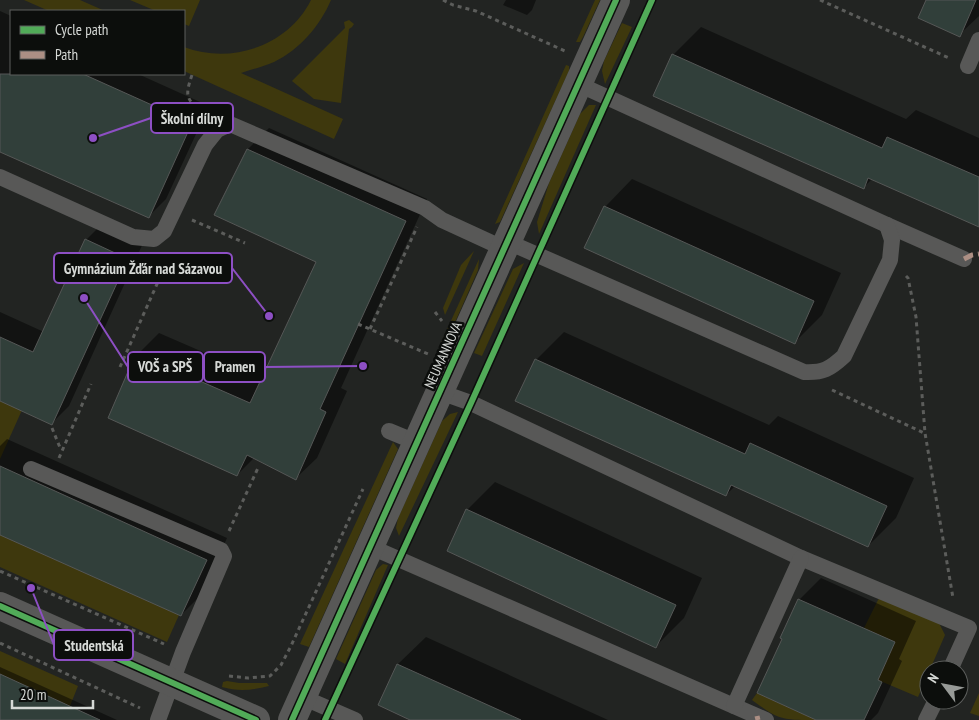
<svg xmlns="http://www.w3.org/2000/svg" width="979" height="720" font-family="'PT Sans Narrow',sans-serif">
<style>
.green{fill:#3e380d}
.shadow{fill:#0007}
.building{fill:#313f3a;stroke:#555756}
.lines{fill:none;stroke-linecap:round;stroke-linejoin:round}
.path{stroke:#5c5d5b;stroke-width:3;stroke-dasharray:4 4;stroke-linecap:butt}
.service{stroke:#585857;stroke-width:16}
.minor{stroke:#585857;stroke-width:28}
.quiet{stroke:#ac8f84;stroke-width:5;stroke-dasharray:10 5;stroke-linecap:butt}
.cycleway-casing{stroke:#0c0e0c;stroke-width:9}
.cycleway{stroke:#51ab58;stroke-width:6}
.labels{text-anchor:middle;stroke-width:5;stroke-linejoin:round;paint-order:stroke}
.street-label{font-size:14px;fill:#d6d9d6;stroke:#0c0e0c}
.leader{fill:none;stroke:#8d4fc4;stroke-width:2}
.callout-dot{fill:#8d4fc4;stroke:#0c0e0c;stroke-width:2}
.callout{fill:#0c0e0c;stroke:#8d4fc4;stroke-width:2}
.callout-label{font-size:15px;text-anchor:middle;font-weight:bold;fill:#d6d9d6}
</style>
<rect width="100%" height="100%" fill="#222422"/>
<!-- green -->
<g class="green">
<path d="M24 0H80L105 11H49Z"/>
<path d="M130 0H200L189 26 184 24V11H156Z"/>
<path d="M311 0H331C320 26 299 50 274 62 263 67 252 69 241 73L343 119 334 139 184 71V47C231 65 288 46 311 0Z"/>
<path d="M595 0H600L583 37 580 42H576Z"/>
<path d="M349 20 354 24 352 27 349 29 341 103 314 99 292 81 345 28 344 22Z"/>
<path d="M622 23 632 27 605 84 602 71 604 61Z"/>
<path d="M566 65 569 66V71L500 222 495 224Z"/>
<path d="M589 105H596L539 234 537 222 549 183 580 114Z"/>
<path d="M474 251 445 315 443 308 461 265Z"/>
<path d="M479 259 478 270 445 345H440Z"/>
<path d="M524 263 482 356 474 353 513 269Z"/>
<path d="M0 401 22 410 0 459Z"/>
<path d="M458 412 399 536 396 528 398 518 442 421 450 414Z"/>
<path d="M393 442 398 449 309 647 300 644Z"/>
<path d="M0 534 179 615 167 642 0 567Z"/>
<path d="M383 564 388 565 345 664 336 659 376 570Z"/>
<path d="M880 596 939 623 945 635 918 697 878 680 895 642 864 628Z"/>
<path d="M0 651 78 686 70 706 0 674Z"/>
<path d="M227 681 239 683H267L269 686C253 690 239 692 222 687L223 682Z"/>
<path d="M757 693 816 720C782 720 779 720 752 700Z"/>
<path d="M979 693V716L970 713Z"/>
</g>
<!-- shadow -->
<g class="shadow">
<path d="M506 0H536L532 10 527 15 503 5Z"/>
<path d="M927 0H979V16L959 35Z"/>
<path d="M0 11 11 16V74H138L209 106 166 199 149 216 0 151Z"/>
<path d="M701 27 906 119 916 110 979 138V226L872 179 863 188 673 55Z"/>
<path d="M269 128 427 199 341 388 347 391 317 458 295 479 254 458 237 475 138 354 159 333 263 378 317 262 248 149Z"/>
<path d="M632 179 841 273 822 315 795 342 605 207Z"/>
<path d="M103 223 144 241 69 406 52 423 0 400V312L44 332 86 240Z"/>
<path d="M564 332 769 425 778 416 914 478 896 518 868 546 735 486 726 495 536 360Z"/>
<path d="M7 439 227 538 202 594 181 615 0 533V446Z"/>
<path d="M495 482 702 578 684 618 656 646 467 510Z"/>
<path d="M821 578 916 621 899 659 902 661 878 713 871 720H819L799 600Z"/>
<path d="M426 637 608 720H413L379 705 398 664Z"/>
<path d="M0 667 117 720H0Z"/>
</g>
<!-- building -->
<g class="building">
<path d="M926 0H976L960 37 918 18Z"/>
<path d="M672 54 882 148 887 137 979 177V227L868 178 864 189 653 96Z"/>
<path d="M0 74H83L192 123 149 218 0 152Z"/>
<path d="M247 149 406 221 320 409 326 412 296 480 247 455 237 476 108 418 136 353 250 403 316 262 214 215Z"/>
<path d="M604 206 814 301 795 344 584 248Z"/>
<path d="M85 239 128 259 52 425 0 401V337L33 352Z"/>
<path d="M535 359 745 454 750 443 887 506 868 547 731 485 726 496 515 401Z"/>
<path d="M0 466 207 560 181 616 0 535Z"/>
<path d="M466 509 676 605 656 648 447 551Z"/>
<path d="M798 599 895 642 878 680 882 682 864 720H816L757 693 782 639 780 638Z"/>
<path d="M397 664 521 720H410L378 705Z"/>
<path d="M0 674 100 720H0Z"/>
</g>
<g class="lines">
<!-- path -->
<g class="path">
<path d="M443 0 453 5 476 11 565 51"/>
<path d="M820 0 949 58"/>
<path d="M192 75C184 98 187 98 203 115"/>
<path d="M192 220 245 243"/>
<path d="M906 276 908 278 916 317 925 433 953 598"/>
<path d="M435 312 442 321"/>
<path d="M358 324 428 354"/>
<path d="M370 329 417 227"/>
<path d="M120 367 170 255"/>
<path d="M832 390 924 433"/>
<path d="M52 428 61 450"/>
<path d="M59 458 91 384"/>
<path d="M229 531 258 468"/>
<path d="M0 571 164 644"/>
<path d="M0 643 140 708"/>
<path d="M229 676 248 678 270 676 281 665 291 646 363 489"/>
</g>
<!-- service -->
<g class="service">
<path d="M968 66 979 40"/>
<path d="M578 84 887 225 964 259"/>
<path d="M0 177 133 237 154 239 164 231 205 145 217 130 230 124 425 208 442 220 505 249"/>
<path d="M508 242 804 372C823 373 830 369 844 356L890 260 892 240 887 225"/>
<path d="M440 392 471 403 801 558 969 628 950 670"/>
<path d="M389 431 418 443"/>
<path d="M31 469 221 550 224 556 183 652 158 720"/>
<path d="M371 547 766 720"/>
<path d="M302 697 355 720"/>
<path d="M734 706 801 558"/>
<path d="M926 720 936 700"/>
</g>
<!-- minor -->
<g class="minor">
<path d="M0 606 256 720"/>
<path d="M292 720 616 0"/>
</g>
<!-- quiet -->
<g class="quiet">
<path d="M964 259 972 255 979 254"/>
<path d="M757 716 758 720"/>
</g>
<defs>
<g id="cycleway">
<path d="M0 606 256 720"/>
<path d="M292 720 616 0"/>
<path d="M325 720 471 403 652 0"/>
</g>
</defs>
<!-- cycleway casing -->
<use href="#cycleway" class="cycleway-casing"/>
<!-- cycleway -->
<use href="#cycleway" class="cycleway"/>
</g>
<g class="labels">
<!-- street labels -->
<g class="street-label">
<text transform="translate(443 355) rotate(-66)" y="5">NEUMANNOVA</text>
</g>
</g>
<!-- callouts -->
<path class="leader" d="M93 138L151 118M269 316L232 268M84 298L128 367M363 366L265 367M31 588L54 645"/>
<g class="callout-dot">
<circle cx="93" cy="138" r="5"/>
<circle cx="269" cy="316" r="5"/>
<circle cx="84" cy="298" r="5"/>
<circle cx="363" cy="366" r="5"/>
<circle cx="31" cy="588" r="5"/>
</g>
<g class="callout">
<rect x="151" y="103" width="82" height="30" rx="5"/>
<rect x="54" y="253" width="178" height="30" rx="5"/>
<rect x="128" y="352" width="75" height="30" rx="5"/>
<rect x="204" y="352" width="61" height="30" rx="5"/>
<rect x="54" y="630" width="79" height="30" rx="5"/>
</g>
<g class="callout-label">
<text x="192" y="124">Školní dílny</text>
<text x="143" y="274">Gymnázium Žďár nad Sázavou</text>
<text x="165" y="372">VOŠ a SPŠ</text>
<text x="235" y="372">Pramen</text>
<text x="94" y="651">Studentská</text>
</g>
<!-- legend -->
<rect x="10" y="10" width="175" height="65" fill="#0c0e0c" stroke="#5d5f5d"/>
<rect x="20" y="26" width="25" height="8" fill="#51ab58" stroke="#5d5f5d"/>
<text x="55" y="35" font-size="15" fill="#d6d9d6">Cycle path</text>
<rect x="20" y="51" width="25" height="8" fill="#ac8f84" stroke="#5d5f5d"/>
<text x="55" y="60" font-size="15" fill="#d6d9d6">Path</text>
<!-- north arrow -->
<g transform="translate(944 685) rotate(302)"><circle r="24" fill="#0c0e0c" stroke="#5d5f5d"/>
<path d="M0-4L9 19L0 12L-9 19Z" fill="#979a97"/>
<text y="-8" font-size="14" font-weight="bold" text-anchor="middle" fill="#d6d9d6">N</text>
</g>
<!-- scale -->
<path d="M12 700v8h81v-8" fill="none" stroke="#d6d9d6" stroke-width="2.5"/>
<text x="20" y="700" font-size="15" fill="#d6d9d6" stroke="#0c0e0c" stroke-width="4" paint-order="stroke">20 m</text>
</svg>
